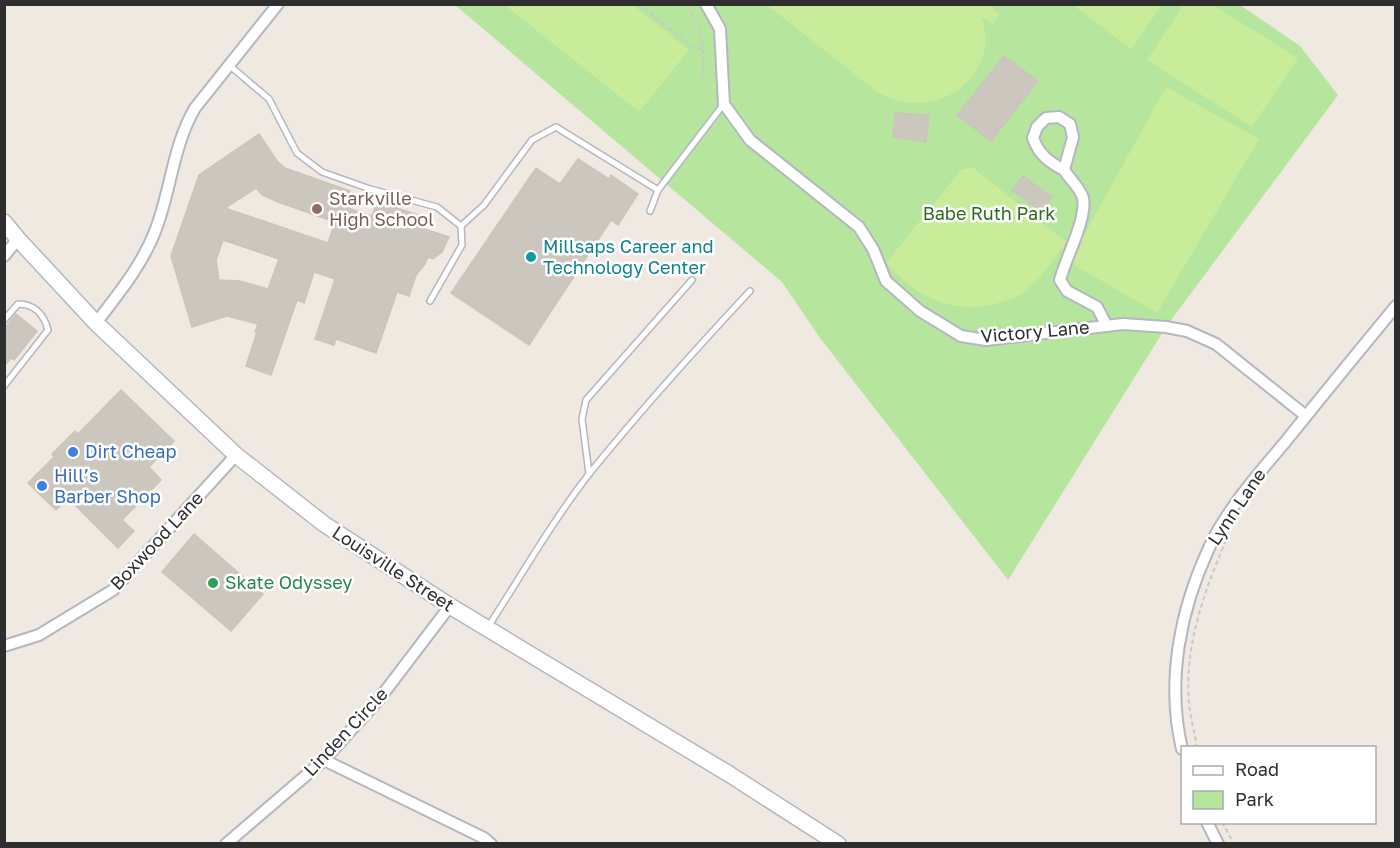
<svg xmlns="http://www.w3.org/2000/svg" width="1400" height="848" font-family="'Golos Text',sans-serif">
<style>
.green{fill:#b6e59e}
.pitch{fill:#c9ec9a}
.building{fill:#cbc7bf;stroke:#cbc5ba;stroke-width:1.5;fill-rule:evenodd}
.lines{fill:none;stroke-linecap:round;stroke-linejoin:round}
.service-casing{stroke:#b4b7c1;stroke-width:8}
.minor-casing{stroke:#b4b7c1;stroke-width:14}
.secondary-casing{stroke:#b4b7c1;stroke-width:18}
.path{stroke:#c9c9c9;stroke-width:2;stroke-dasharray:4.5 3;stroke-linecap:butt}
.service{stroke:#fff;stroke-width:5}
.minor{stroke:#fff;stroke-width:10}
.secondary{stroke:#fff;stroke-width:15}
.education-dot{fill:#8d6e63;stroke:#fff;stroke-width:2}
.culture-dot{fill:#0f9aa8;stroke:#fff;stroke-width:2}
.shop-dot{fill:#3f7fe0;stroke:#fff;stroke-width:2}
.leisure-dot{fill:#2e9e5b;stroke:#fff;stroke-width:2}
.labels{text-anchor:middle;stroke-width:5;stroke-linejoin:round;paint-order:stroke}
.education-label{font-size:18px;fill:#785e54;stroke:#fff;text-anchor:start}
.park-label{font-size:18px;fill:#2c6e1b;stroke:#fff}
.culture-label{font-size:18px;fill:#0d838f;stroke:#fff;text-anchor:start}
.street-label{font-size:18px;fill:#2e2e2e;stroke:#fff}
.shop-label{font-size:18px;fill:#366cbe;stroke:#fff;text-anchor:start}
.leisure-label{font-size:18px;fill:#27864d;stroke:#fff;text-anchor:start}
</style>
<rect width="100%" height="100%" fill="#efe9e1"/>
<!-- green -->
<path class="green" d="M455 5H1240L1300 46 1338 95 1166 327 1008 580 820 338 782 282Z"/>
<!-- pitch -->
<g class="pitch">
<path d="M988 4 1000 14 993 24 981 17C983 24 986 33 986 40 983 79 949 106 911 103 900 102 890 98 880 94L767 5Z"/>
<path d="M1184 4 1213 5 1298 58 1252 127 1147 60Z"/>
<path d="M505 5H633L689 50 639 112Z"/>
<path d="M1073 5H1162L1131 49Z"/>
<path d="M1166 87 1259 139 1157 313 1069 262Z"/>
<path d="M972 167 1066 242C1054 260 1039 281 1021 294 1017 298 1010 299 1004 301 958 318 917 298 886 263L961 170Z"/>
</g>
<!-- building -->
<g class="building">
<path d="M1004 56 1038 81 991 141 957 115Z"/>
<path d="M895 113 929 115 926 142 893 137Z"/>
<path d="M259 134 277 161 285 168 350 191 345 206 353 210 372 216 377 201 418 215 415 226 449 237 442 252 433 259 428 257 425 264 416 275 409 296 397 292 376 353 336 339 334 345 315 339 335 279 314 272 304 303 297 300 271 375 246 366 257 332H255L258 324 227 316 192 327 171 256 199 175ZM256 188 262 195 278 202 335 222 328 243 225 208ZM223 240 279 259 268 289 240 281 219 280 216 260Z"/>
<path d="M578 159 609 179 611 175 638 194 618 225 611 220 529 345 451 293 536 168 560 184Z"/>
<path d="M1023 176 1052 197 1041 212 1012 190Z"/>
<path d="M16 314 37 331 14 360 11 358 4 366V329Z"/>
<path d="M121 390 174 441 149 467 161 480 122 520 134 531 118 548 68 498 56 510 28 483 54 457 52 454 75 431 78 434Z"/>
<path d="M194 534 263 594 231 631 162 572Z"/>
</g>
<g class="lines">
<defs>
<g id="service">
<path d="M229 65 269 99 297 153 322 172 370 189 437 207 461 226 462 245 430 301"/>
<path d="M658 190 723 105"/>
<path d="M461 226 484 205 532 140 556 127 658 190 650 211"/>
<path d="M4 320 18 304C34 304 44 314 48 330L4 386"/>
<path d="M589 474 582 419 586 400 692 280"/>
<path d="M488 627C521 576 552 522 589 474 640 411 694 351 750 291"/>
</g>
<g id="minor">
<path d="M706 4 720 29 724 104 750 140 859 227 873 249 886 281 920 311 961 336 986 340 1123 324 1166 327 1187 331 1216 344 1306 416"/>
<path d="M1064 170C1049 162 1039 155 1033 138L1037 127 1046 118 1059 117 1070 124 1073 137 1064 170C1069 178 1081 189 1083 198 1087 219 1066 257 1060 280L1067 291 1097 307 1107 326"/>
<path d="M4 256 18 239"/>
<path d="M96 323C118 294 140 268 154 234 171 193 172 147 195 108L278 4"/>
<path d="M4 646 39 635 113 590 236 455"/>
<path d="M1182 749C1166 682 1180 610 1209 548 1226 510 1259 473 1286 441 1322 396 1359 351 1396 306"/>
<path d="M324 760 484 838 491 844"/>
<path d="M1207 822 1218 844"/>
<path d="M226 844 324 760 380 698 450 606"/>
</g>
<path id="secondary" d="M4 222 18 239 96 323 236 455 324 524 450 606 729 774 838 844"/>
</defs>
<!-- service casing -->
<use href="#service" class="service-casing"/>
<!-- minor casing -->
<use href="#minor" class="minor-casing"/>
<!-- secondary casing -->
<use href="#secondary" class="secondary-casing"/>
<!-- path -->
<g class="path">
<path d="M638 4 696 49 703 48 704 80"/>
<path d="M687 5 699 25 703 48"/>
<path d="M1197 748C1195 733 1190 717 1189 702 1184 646 1205 589 1227 538"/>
<path d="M1222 822 1234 844"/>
</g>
<!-- service -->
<use href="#service" class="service"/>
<!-- minor -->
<use href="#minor" class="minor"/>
<!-- secondary -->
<use href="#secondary" class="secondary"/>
</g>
<!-- markers -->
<circle class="education-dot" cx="317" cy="209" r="6"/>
<circle class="culture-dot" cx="531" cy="257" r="6"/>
<g class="shop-dot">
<circle cx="73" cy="452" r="6"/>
<circle cx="42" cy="486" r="6"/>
</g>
<circle class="leisure-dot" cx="213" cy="583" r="6"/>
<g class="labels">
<!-- education labels -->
<g class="education-label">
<text x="329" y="205">Starkville<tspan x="329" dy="21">High School</tspan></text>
</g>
<!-- park labels -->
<g class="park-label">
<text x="989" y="220">Babe Ruth Park</text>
</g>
<!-- culture labels -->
<g class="culture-label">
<text x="543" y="253">Millsaps Career and<tspan x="543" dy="21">Technology Center</tspan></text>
</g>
<!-- street labels -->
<g class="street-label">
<text transform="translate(1035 332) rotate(-5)" y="6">Victory Lane</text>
<text transform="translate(1237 507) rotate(-56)" y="6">Lynn Lane</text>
<text transform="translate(157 541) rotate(-47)" y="6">Boxwood Lane</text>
<text transform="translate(393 569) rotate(33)" y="6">Louisville Street</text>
<text transform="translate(346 732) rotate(-47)" y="6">Linden Circle</text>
</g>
<!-- shop labels -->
<g class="shop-label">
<text x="85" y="458">Dirt Cheap</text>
<text x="54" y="482">Hill’s<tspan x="54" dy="21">Barber Shop</tspan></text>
</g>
<!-- leisure labels -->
<g class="leisure-label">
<text x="225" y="589">Skate Odyssey</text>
</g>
</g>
<!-- border -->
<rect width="1400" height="848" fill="none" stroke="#2e2e2e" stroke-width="12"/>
<!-- legend -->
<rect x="1181" y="746" width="195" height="78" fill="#ffffff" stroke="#ababab" stroke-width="1.5"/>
<rect x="1193" y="766" width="30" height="9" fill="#ffffff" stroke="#ababab" stroke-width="1.5"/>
<text x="1235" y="776" font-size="18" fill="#2e2e2e">Road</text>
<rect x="1193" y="791" width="30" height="18" fill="#b6e59e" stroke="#ababab" stroke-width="1.5"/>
<text x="1235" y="806" font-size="18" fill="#2e2e2e">Park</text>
</svg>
